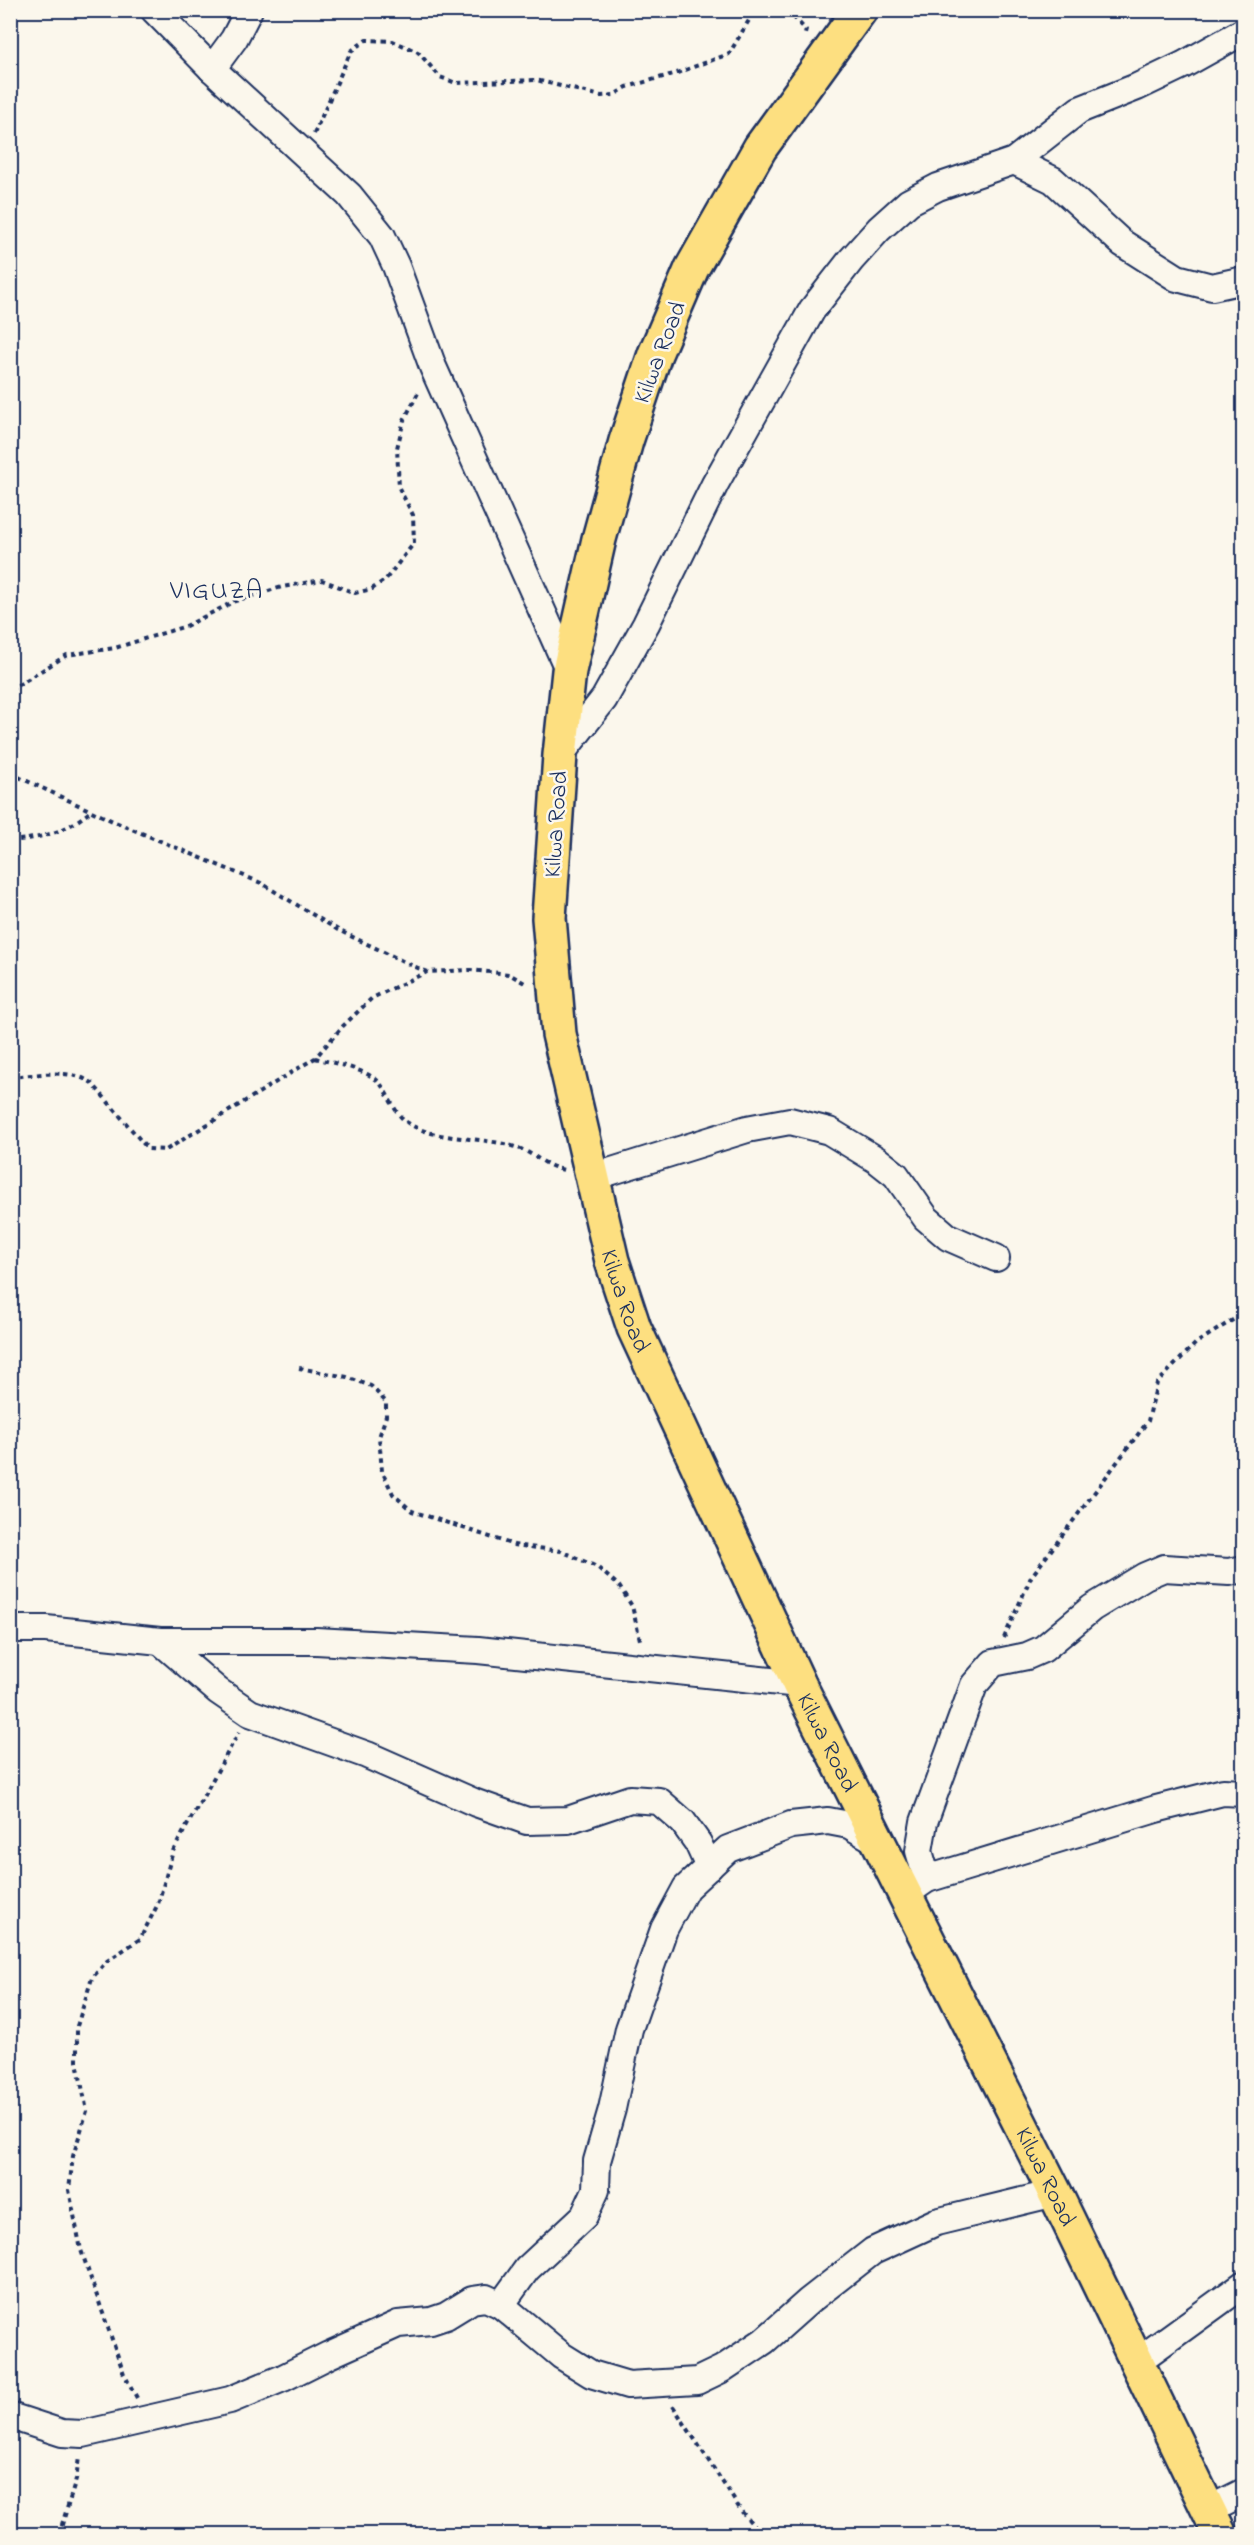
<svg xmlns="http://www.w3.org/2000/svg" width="1254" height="2545" font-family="'Indie Flower',sans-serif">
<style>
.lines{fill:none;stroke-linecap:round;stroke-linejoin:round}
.minor-casing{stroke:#1b2f5e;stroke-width:30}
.highway-casing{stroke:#1b2f5e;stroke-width:38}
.path{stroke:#1b2f5e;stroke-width:4;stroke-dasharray:4.5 4.5;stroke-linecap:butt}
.minor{stroke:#fbf7ec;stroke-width:26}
.highway{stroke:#fddf80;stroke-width:33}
.labels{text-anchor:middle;stroke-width:5;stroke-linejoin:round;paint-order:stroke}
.street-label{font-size:24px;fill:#1b2f5e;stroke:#fbf7ec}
.quarter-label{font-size:27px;letter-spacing:1.5px;fill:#1b2f5e;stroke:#fbf7ec}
</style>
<rect width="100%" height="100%" fill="#fbf7ec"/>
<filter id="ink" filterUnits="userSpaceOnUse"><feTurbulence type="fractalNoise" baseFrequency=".0167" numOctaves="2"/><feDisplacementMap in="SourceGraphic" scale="12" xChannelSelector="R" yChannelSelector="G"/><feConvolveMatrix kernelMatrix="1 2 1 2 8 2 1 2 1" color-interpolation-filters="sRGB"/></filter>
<g filter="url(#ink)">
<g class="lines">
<defs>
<g id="minor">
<path d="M154 10 212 69 349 195 382 236 396 266 433 367 569 671"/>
<path d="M212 69 234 39 249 10"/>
<path d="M1014 161 1053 180 1122 243 1177 278 1212 287 1244 280"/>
<path d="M560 755 604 699 646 624 715 484 812 310 851 260 879 229 909 202 938 187 1014 161 1079 110 1137 87 1183 65 1244 31"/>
<path d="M593 1177 747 1129 790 1121 829 1131 877 1160 896 1175 926 1218 948 1237 996 1258"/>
<path d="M10 1629H46L160 1641H316L478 1650 799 1684"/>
<path d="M160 1641 218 1691 250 1713 367 1755 476 1803 527 1821 568 1820 630 1799 659 1801 683 1822 698 1843 709 1867"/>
<path d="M927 1879 919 1851 924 1822 974 1685 993 1663 1027 1656 1043 1649 1092 1608 1145 1576 1164 1568 1229 1572 1244 1569"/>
<path d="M914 1888 927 1879 1156 1809 1223 1792 1244 1793"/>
<path d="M501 2305 527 2269 584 2216 596 2190 597 2161 612 2109 629 2029 664 1929 686 1888 728 1849 791 1825 828 1821 849 1825 875 1840"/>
<path d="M1135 2363 1244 2284"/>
<path d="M10 2416 62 2433 83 2434 230 2400 283 2378 329 2355 398 2324 431 2321 446 2316 472 2300 486 2298 501 2305 562 2356 591 2374 628 2385 697 2381 722 2369 764 2341 809 2301 873 2251 936 2222 1055 2193"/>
<path d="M1208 2510 1244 2492"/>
</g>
<g id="highway">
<path id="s1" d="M860 10 760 148 692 268 655 354 626 441 599 539 569 671 560 755 549 918 559 1034 612 1261 634 1328 799 1684 1055 2193 1220 2534"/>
</g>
</defs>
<!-- minor casing -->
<use href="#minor" class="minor-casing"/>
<!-- highway casing -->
<use href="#highway" class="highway-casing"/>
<!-- path -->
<g class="path">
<path d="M787 10 806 30 804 38"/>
<path d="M314 134 351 51 366 40 393 41 418 52 440 77 456 83 536 80 601 96 614 95 627 87 677 73 729 54 755 10"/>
<path d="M10 690 67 655 115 648 186 626 235 601 282 587 322 580 355 593 372 589 386 579 414 543 413 515 399 488 397 448 404 420 419 391"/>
<path d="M10 773 115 822 261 883 338 930 413 966 428 972 470 970 509 974 528 985"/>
<path d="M10 841C44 838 66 832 92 810"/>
<path d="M315 1058C332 1063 366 1069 379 1082 389 1094 394 1114 408 1123 437 1143 490 1135 523 1150 538 1157 548 1167 564 1170"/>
<path d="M10 1077C38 1075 69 1068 92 1083L148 1149 166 1150 315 1058 343 1026 372 998 427 972"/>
<path d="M299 1368 347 1377 371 1386 386 1402V1416L379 1437 382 1471 393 1494 412 1511 514 1545 561 1551 597 1567 619 1586 632 1606 641 1644"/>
<path d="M1004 1638 1031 1577 1148 1421 1157 1383 1196 1343 1244 1313"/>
<path d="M137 2398 124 2374 81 2250 69 2190 73 2156 87 2111 77 2062V2026L92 1978 107 1961 140 1939 158 1904 173 1851 239 1732"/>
<path d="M673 2406 742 2512 761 2534"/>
<path d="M59 2534 76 2480 79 2457"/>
</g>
<!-- minor -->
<use href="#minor" class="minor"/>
<!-- highway -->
<use href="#highway" class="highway"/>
</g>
</g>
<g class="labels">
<!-- street labels -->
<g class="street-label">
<text transform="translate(659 352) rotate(-69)" y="8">Kilwa Road</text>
<text transform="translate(555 824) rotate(-86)" y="8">Kilwa Road</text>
<text dy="8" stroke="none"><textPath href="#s1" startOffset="1370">Kilwa Road</textPath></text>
<text dy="8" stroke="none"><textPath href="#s1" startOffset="1856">Kilwa Road</textPath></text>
<text dy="8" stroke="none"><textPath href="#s1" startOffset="2342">Kilwa Road</textPath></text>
</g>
<!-- quarter labels -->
<g class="quarter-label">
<text x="217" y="598">VIGUZA</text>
</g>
</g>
<!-- margin -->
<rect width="1254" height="2545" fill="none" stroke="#fbf7ec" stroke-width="36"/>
<rect x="18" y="18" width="1218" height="2509" fill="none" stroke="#1b2f5e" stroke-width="2" filter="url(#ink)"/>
</svg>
